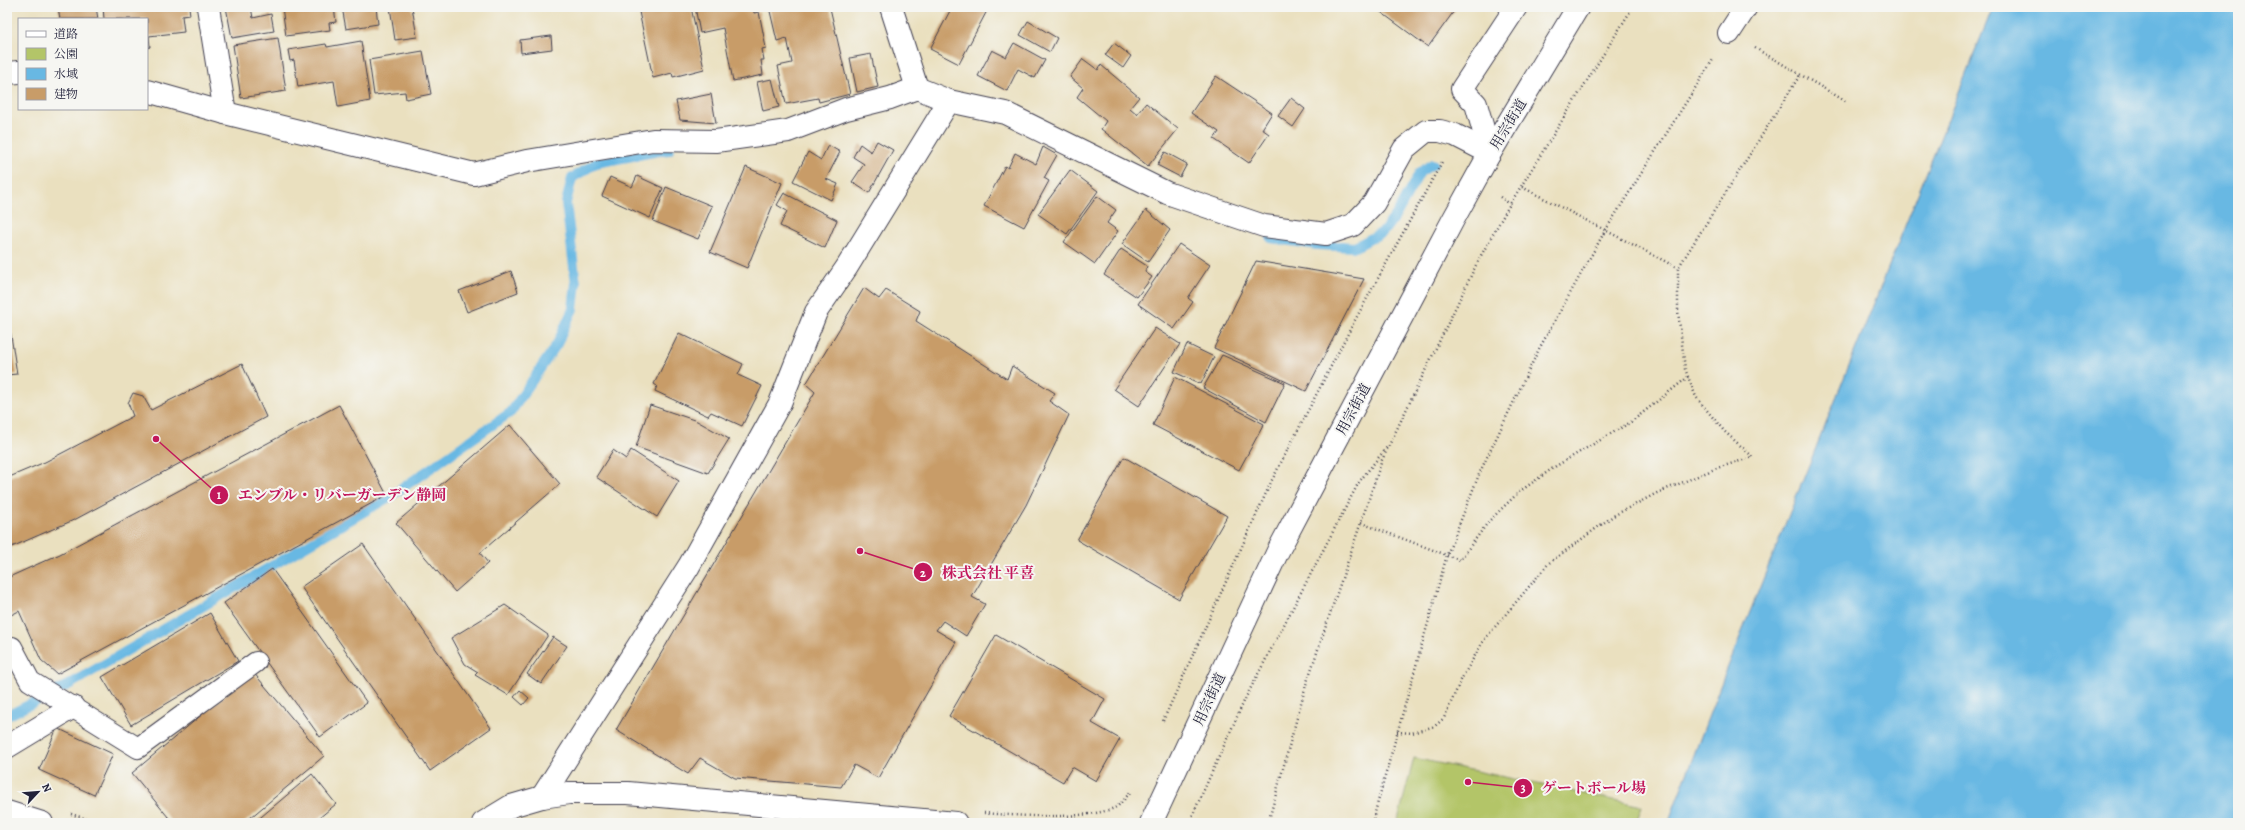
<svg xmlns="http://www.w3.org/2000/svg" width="2245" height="830" font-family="Alegreya,'Noto Serif JP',serif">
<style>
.green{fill:#b3c568;stroke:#6a7452}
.water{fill:#68b8e3;stroke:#456d8f}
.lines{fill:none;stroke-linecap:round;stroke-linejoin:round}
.stream{stroke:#68b8e3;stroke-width:10}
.building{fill:#c89c68}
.service-casing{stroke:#403e4f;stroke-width:22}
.minor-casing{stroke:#403e4f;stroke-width:24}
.tertiary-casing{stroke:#403e4f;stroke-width:24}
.trunk-casing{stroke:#403e4f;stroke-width:24}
.path{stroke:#403e4f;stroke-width:2.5;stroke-dasharray:1 3;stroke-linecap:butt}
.service{stroke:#fff;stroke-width:20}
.minor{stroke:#fff;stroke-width:22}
.tertiary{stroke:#fff;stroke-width:22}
.trunk{stroke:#fff;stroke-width:22}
.labels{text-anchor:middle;stroke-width:4;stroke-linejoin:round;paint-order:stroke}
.street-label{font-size:14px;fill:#22223b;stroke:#f6f6f2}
.leader{fill:none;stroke:#c2185b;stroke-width:1.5}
.callout-dot{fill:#c2185b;stroke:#f6f6f2;stroke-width:1.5}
.mark-label{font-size:12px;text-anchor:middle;font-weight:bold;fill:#fff}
.callout-label{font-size:15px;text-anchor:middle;font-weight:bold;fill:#c2185b;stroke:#f6f6f2;stroke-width:4;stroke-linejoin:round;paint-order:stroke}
</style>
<rect width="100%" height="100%" fill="#f6f6f2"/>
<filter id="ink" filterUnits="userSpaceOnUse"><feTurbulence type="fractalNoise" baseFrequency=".025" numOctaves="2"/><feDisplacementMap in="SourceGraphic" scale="8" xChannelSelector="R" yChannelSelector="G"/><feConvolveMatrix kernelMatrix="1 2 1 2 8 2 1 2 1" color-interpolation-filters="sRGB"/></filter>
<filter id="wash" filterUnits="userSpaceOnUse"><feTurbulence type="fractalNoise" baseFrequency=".012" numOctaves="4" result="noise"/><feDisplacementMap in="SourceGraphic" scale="16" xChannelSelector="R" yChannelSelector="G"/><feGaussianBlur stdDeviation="0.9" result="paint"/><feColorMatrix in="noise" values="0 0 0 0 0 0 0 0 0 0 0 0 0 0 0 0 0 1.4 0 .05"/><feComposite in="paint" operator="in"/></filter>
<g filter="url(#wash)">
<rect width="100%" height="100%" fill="#eae0bf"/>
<!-- green -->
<path class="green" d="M1414 758 1642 806 1636 823H1397Z"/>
<!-- water -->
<path class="water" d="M1993 7H2238V823H1668L1719 689Z"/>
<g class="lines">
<!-- stream -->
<g class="stream">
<path d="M1271 238 1317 245 1355 247 1383 232 1396 215 1420 172 1433 164"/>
<path d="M7 716 72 683 391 496 511 412 557 344 573 309 576 283 566 203 572 178 596 163 659 151 669 150"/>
</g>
</g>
<g id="blocks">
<!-- building -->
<g class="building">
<path d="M58 7H96L98 19H60Z"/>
<path d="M103 7H189L190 15 182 16 184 32 149 36 150 47 147 48V19H104Z"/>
<path d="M226 7H251L253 18 271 14 274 31 232 38Z"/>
<path d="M282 7H334L336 22 329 23 330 30 286 36Z"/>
<path d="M342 7H376L378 24 346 29Z"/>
<path d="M390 7H412L417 37 395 40Z"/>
<path d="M638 7H691L704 69 673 77 672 73 653 78Z"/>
<path d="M695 7H753L754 13 759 12 766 48 762 49 764 60H761L763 75 733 81 723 28 700 33Z"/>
<path d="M769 7 830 8 850 94 819 102 818 98 786 104 778 66 792 63 787 38 777 41Z"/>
<path d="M952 7H989L959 64 930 49Z"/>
<path d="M1374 7H1457L1428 47Z"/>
<path d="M1028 21 1057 38 1050 52 1020 35Z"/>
<path d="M551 36 552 49 521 53 520 40Z"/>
<path d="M278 38 286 91 241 98 233 45Z"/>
<path d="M361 41 370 101 338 107 334 81 298 87 294 60 290 61 288 50 326 44 327 47Z"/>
<path d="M1014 43 1045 60 1035 78 1018 69 1007 91 978 76 992 50 1006 57Z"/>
<path d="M1114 43 1131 56 1123 68 1105 55Z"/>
<path d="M423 51 431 94 406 99 405 92 374 95 369 60Z"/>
<path d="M871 54 878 87 857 92 850 58Z"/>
<path d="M1083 59 1098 70 1101 65 1139 97 1130 108 1137 114 1146 103 1178 129 1148 166 1101 129 1106 121 1077 97 1083 88 1070 77Z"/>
<path d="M1216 76 1272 113 1262 129 1269 134 1249 163 1214 139 1219 132 1191 113Z"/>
<path d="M772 79 779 107 763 111 757 82Z"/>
<path d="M711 94 716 123 680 120 676 101Z"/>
<path d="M1291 98 1305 109 1293 127 1278 116Z"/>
<path d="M877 141 893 150 869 193 852 182 864 164 853 157 860 144 871 152Z"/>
<path d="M828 145 840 152 826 179 838 184 831 200 793 181 808 152 821 160Z"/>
<path d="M1043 147 1057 155 1044 178 1049 181 1024 227 984 206 1005 166 1008 168 1015 153 1036 164Z"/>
<path d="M1165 152 1187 164 1180 177 1157 165Z"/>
<path d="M746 167 782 183 747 268 710 252Z"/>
<path d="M1070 170 1098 191 1067 234 1038 214Z"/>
<path d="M637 176 663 188 650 218 602 196 610 177 632 187Z"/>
<path d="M666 187 712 206 698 239 653 221Z"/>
<path d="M784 193 837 220 825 248 780 226 787 211 777 205Z"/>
<path d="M1097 196 1116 210 1107 223 1118 231 1095 264 1064 242Z"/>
<path d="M1146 210 1170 230 1148 262 1122 244Z"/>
<path d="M1179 244 1210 265 1188 298 1193 302 1174 329 1138 304Z"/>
<path d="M1121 249 1147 266 1145 272 1152 277 1137 297 1104 275Z"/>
<path d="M1256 261 1364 279 1306 391 1214 348Z"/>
<path d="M511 271 518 292 467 312 459 291Z"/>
<path d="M864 288 879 299 886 290 920 311 916 321 1007 379 1012 366 1055 393 1049 401 1069 415 1026 505 972 597 985 604 966 636 943 621 936 630 956 642 878 778 854 765 841 787 735 778 700 758 688 774 616 730 815 392 806 384Z"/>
<path d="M7 310 17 374 7 375Z"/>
<path d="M1155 328 1180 344 1139 406 1114 389Z"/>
<path d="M679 333 743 364 738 375 762 386 742 426 711 412 708 416 655 391 657 386 654 384Z"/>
<path d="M1187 344 1214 357 1201 384 1174 372Z"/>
<path d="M1222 355 1285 383 1266 422 1203 388Z"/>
<path d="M242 364 266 417 76 519 7 549V478L45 462 133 416 128 403 133 393 143 396 151 410Z"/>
<path d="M1175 377 1264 424 1239 470 1153 425Z"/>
<path d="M339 405 387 495 57 674 41 660 19 611 7 617V578L60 554Z"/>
<path d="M650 405 697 421 729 439 708 473 636 447Z"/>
<path d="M510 425 560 484 480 553 488 563 455 592 396 523Z"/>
<path d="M613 450 626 459 631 450 679 481 657 517 596 477Z"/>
<path d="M1124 457 1227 516 1179 599 1077 540Z"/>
<path d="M363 544 491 728 430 771 301 587Z"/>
<path d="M272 569 367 703 320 737 224 603Z"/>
<path d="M505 605 548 635 508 695 475 675 478 672 465 664 451 638Z"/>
<path d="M210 613 238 661 131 725 102 677Z"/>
<path d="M996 635 1105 699 1092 723 1120 739 1096 781 1072 767 1063 782 949 716Z"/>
<path d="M553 637 567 646 541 684 527 674Z"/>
<path d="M253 672 324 756 244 823H173L132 773Z"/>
<path d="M520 690 529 698 523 705 514 697Z"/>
<path d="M57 728 113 754 94 795 39 770Z"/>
<path d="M312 774 336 804 313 823H256L255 822Z"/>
</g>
</g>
</g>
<g filter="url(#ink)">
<use href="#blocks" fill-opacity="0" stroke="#403e4f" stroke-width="1"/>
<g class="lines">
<defs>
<path id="service" d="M7 650 12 647 30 681 138 748 256 662"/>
<g id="minor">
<path d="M208 7 225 113"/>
<path d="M891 7 917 88"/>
<path d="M1729 33 1746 7"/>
<path d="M7 73 19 72"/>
<path d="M147 91 225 113 474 174 527 161 653 140 716 141 788 131 846 109 890 98 917 88 949 101 1005 113 1167 193 1264 226 1326 234 1353 225 1374 203 1404 149 1426 131H1440L1455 135 1490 153"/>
<path d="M1490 153 1476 104 1462 89 1516 7"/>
<path d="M7 747 73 707"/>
<path d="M542 797 689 566 780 403 816 312 847 267 949 101"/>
</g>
<path id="tertiary" d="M1151 823 1278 551 1453 220 1490 153 1578 7"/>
<g id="trunk">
<path d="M7 812 42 823"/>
<path d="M483 823 511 806 542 797 569 793H628L956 823"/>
</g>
</defs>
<!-- service casing -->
<use href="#service" class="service-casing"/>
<!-- minor casing -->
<use href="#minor" class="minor-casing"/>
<!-- tertiary casing -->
<use href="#tertiary" class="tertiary-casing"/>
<!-- trunk casing -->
<use href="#trunk" class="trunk-casing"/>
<!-- path -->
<g class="path">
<path d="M1755 48 1847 102"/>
<path d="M1522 187 1678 268"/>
<path d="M1500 197 1510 204"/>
<path d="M1361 523 1460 560 1489 521 1519 492 1556 466 1631 422 1688 377"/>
<path d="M1163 721 1272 480 1354 322 1442 162"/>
<path d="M1397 732 1412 733 1435 726 1444 718 1462 678 1484 640 1549 563 1613 516 1657 493 1717 468 1753 457 1724 431 1696 397 1685 369 1678 311V268L1800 75"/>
<path d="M984 813C1015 816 1087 820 1114 808 1120 806 1127 796 1131 791"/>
<path d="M71 814 100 823"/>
<path d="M1189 823 1246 697 1359 482 1387 447"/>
<path d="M1268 823 1306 685 1382 460 1479 259 1510 204 1633 7"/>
<path d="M1372 823 1447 555 1480 472 1539 349 1605 231 1714 58"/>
</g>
<!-- service -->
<use href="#service" class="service"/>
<!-- minor -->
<use href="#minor" class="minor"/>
<!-- tertiary -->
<use href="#tertiary" class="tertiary"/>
<!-- trunk -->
<use href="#trunk" class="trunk"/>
</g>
</g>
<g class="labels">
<!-- street labels -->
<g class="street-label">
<text transform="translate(1508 124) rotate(-59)" y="5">用宗街道</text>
<text transform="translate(1353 409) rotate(-62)" y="5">用宗街道</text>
<text transform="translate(1209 699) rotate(-65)" y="5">用宗街道</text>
</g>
</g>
<!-- callouts -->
<path class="leader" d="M156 439L219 495M860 551L923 572M1468 782L1523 788"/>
<g class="callout-dot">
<circle cx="156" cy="439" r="4"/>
<circle cx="860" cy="551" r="4"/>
<circle cx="1468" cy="782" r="4"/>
<circle cx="219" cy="495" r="10"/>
<circle cx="923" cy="572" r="10"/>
<circle cx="1523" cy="788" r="10"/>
</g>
<g class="mark-label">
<text x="219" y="499">1</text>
<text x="923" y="577">2</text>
<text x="1523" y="792">3</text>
</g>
<g class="callout-label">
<text x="342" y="500">エンブル・リバーガーデン静岡</text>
<text x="988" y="578">株式会社 平喜</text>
<text x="1594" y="793">ゲートボール場</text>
</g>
<!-- margin -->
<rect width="2245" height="830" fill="none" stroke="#f6f6f2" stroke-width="24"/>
<!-- legend -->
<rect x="18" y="18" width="130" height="92" fill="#f6f6f2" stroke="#a1a1a9"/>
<rect x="26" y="31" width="20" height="6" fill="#ffffff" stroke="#a1a1a9"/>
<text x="54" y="38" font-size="12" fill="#22223b">道路</text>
<rect x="26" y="48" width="20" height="12" fill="#b3c568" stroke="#a1a1a9"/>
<text x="54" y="58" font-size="12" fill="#22223b">公園</text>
<rect x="26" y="68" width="20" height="12" fill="#68b8e3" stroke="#a1a1a9"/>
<text x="54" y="78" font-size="12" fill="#22223b">水域</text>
<rect x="26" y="88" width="20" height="12" fill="#c89c68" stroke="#a1a1a9"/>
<text x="54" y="98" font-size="12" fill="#22223b">建物</text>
<!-- north arrow -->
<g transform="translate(38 792) rotate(64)" stroke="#f6f6f2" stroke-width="3" paint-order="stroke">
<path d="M0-3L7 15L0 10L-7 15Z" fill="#22223b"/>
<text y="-6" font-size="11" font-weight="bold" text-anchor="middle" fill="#22223b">N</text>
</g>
</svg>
